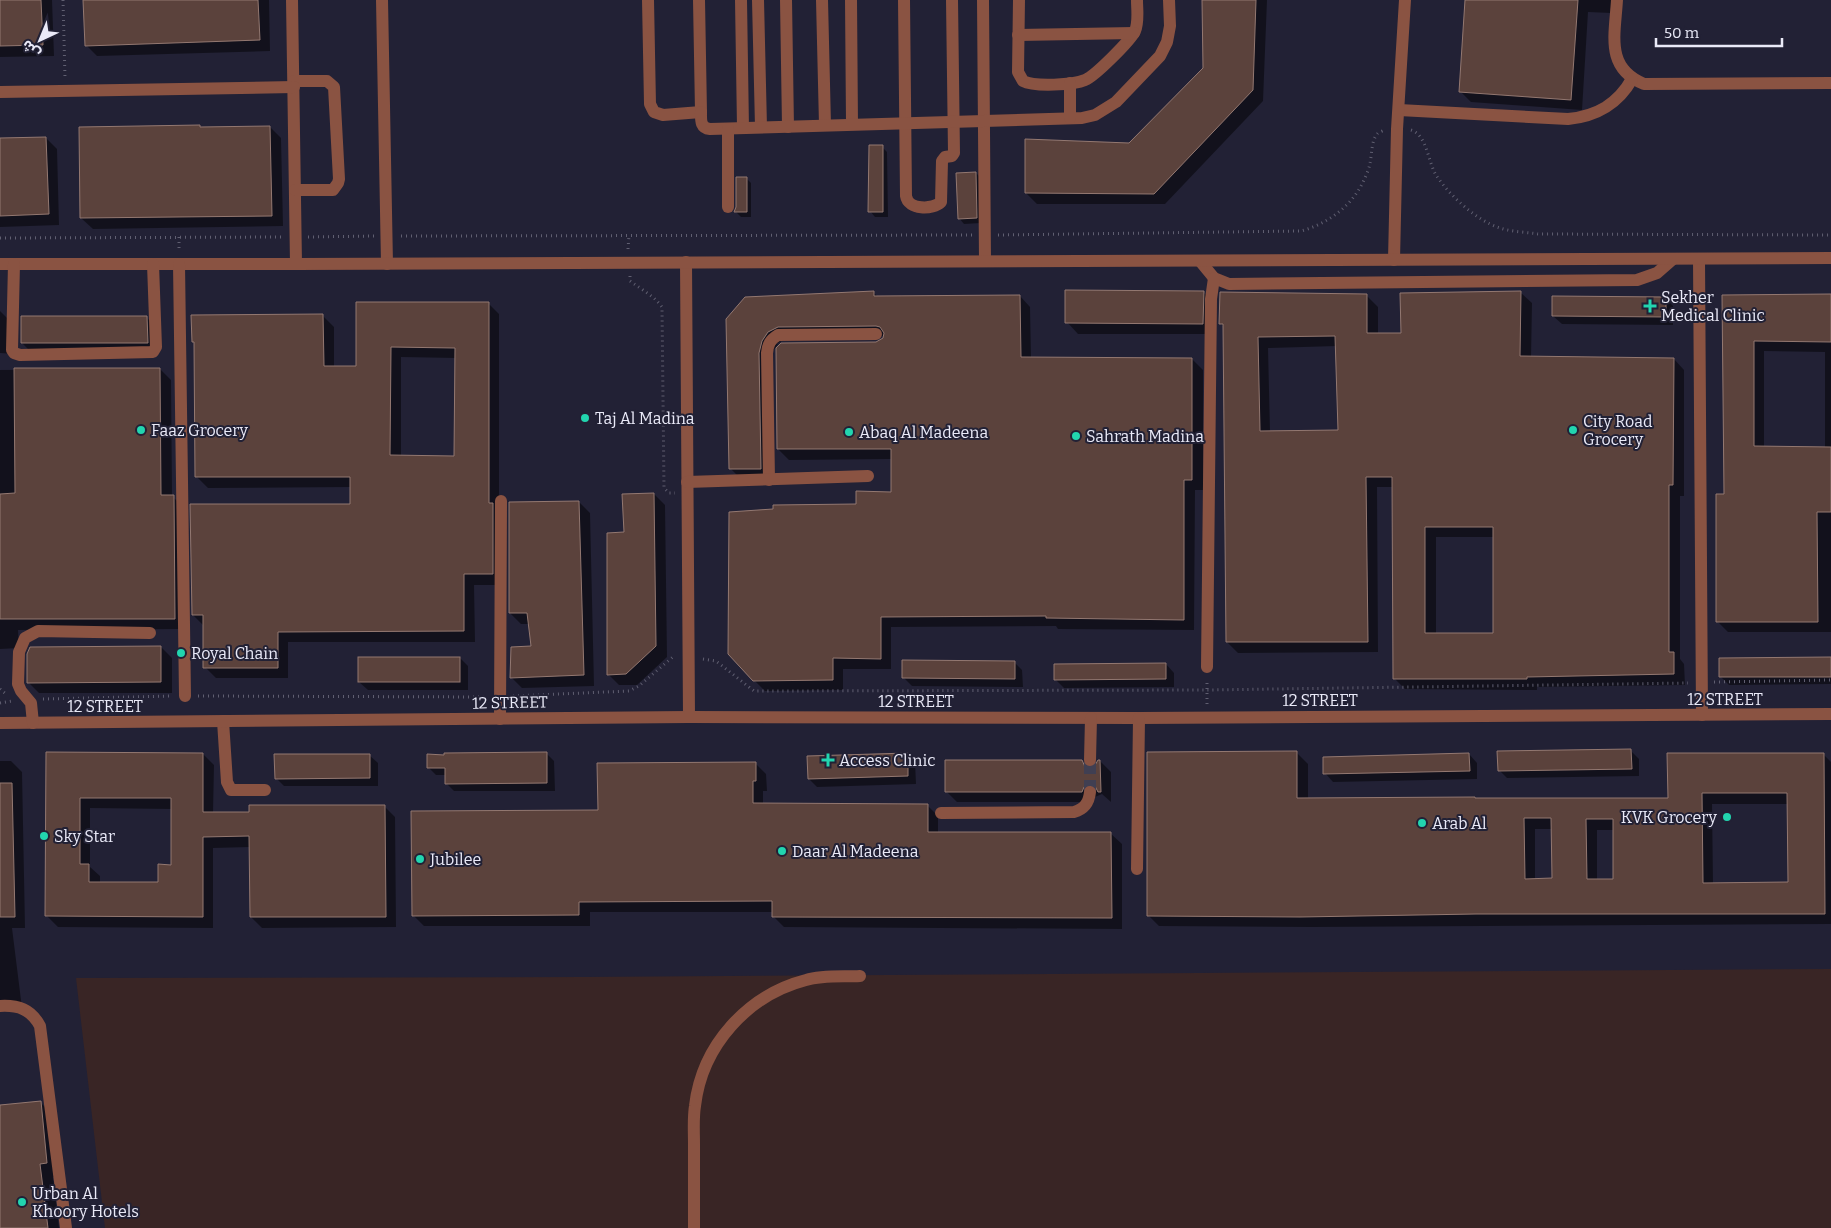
<svg xmlns="http://www.w3.org/2000/svg" width="1831" height="1228" font-family="Bitter,'Noto Sans Arabic',serif">
<style>
.industrial{fill:#392525}
.shadow{fill:#0007;fill-rule:evenodd}
.building{fill:#5b423c;stroke:#937871;fill-rule:evenodd}
.lines{fill:none;stroke-linecap:round;stroke-linejoin:round}
.minor-tunnel{stroke:#403f52;stroke-width:12;stroke-dasharray:12 6;stroke-linecap:butt}
.path{stroke:#605f71;stroke-width:3;stroke-dasharray:1 4;stroke-linecap:butt}
.minor{stroke:#8a5342;stroke-width:12}
.poi-dot{fill:#22d5af;stroke:#222135;stroke-width:2}
.labels{text-anchor:middle;stroke-width:4;stroke-linejoin:round;paint-order:stroke}
.poi-label{font-size:16px;fill:#eaeaf8;stroke:#222135;text-anchor:start}
.street-label{font-size:16px;fill:#eaeaf8;stroke:#222135}
</style>
<rect width="100%" height="100%" fill="#222135"/>
<!-- industrial -->
<path class="industrial" d="M1831 969V1228H105L76 978 585 977Z"/>
<!-- shadow -->
<g class="shadow">
<path d="M0 0H52L54 56 0 57Z"/>
<path d="M85 0H269L270 51 97 56 86 45Z"/>
<path d="M1204 0H1267L1263 101 1165 204H1037L1026 193 1129 145 1204 69Z"/>
<path d="M1466 0H1612L1611 13 1588 12 1582 110 1471 102 1460 91Z"/>
<path d="M270 127 281 138 283 226 93 229 81 218 200 128Z"/>
<path d="M46 138 57 149 59 225 0 227V140Z"/>
<path d="M882 147 887 152 888 217H875L870 211Z"/>
<path d="M976 173 981 178V223L964 224 959 218Z"/>
<path d="M746 178 751 183V217H741L736 212Z"/>
<path d="M1203 292 1214 303 1213 334H1078L1067 322Z"/>
<path d="M874 293 878 297 1020 296 1030 307 1031 358 1192 359 1203 370V490H1195L1194 630 1058 629 1056 626 891 627V669H843V690L765 691 754 680 858 505 893 493 892 459 789 460 778 449 876 343 884 339 885 336 789 337 776 344H778L772 352 771 479H741L730 468 727 319Z"/>
<path d="M1521 293 1532 303 1531 358 1674 359 1684 370V496H1680V659L1684 664 1685 685 1537 687V690L1405 689 1394 678 1393 487H1377L1378 652 1238 653 1227 642 1225 328 1220 323 1367 296 1378 307V334H1402ZM1337 346 1339 431 1270 432 1268 348ZM1436 537H1494V635L1436 634Z"/>
<path d="M1723 296H1831V632H1728L1717 621 1726 495ZM1764 351 1825 352V448L1764 447Z"/>
<path d="M1665 298 1673 306V325L1562 324 1553 316Z"/>
<path d="M357 303H488L499 314V511L503 585H474L475 642H288V678H216L205 667 204 626 193 615 351 505V487L208 488 197 477 195 344 193 341 323 316 334 327V367H357ZM401 357 456 358V457L401 456Z"/>
<path d="M0 311 8 319 15 354 0 353Z"/>
<path d="M146 317 154 325 155 350 30 351 22 343Z"/>
<path d="M160 369 171 380 172 496 184 508 186 629 18 630 19 648 0 649V370Z"/>
<path d="M654 494 665 505 667 657 637 685H619L608 674 625 533Z"/>
<path d="M579 502 590 513 594 686 522 688 511 677 532 648 530 624H521L510 613Z"/>
<path d="M161 647 172 658V693H39L28 682Z"/>
<path d="M460 658 468 666V690H368L359 682Z"/>
<path d="M1831 659V684L1729 685 1720 676Z"/>
<path d="M1014 662 1022 670 1023 687 912 686 904 678Z"/>
<path d="M1166 664 1174 673V687L1064 688 1056 680Z"/>
<path d="M1630 750 1639 759V776L1507 778 1499 770Z"/>
<path d="M47 753 203 754 214 765 213 813 384 806 395 817 396 927 262 928 251 917 250 847 213 848V928L58 927 47 916ZM90 808 172 809V866L159 883H100V876L90 867Z"/>
<path d="M546 753 554 761 555 791H454L446 783V775H436L428 767Z"/>
<path d="M1297 753 1308 764V799H1669L1823 754 1831 762V924L1312 927 1159 926 1148 915ZM1712 804H1789V883L1713 884ZM1535 829H1552L1553 880H1535ZM1597 830H1614L1615 880H1597Z"/>
<path d="M907 754 915 762 916 784 817 787 809 779Z"/>
<path d="M1469 754 1477 763V779L1333 782 1325 773Z"/>
<path d="M369 755 378 763V786H284L276 778Z"/>
<path d="M0 761H11L22 772 25 928H12L22 1008 0 1011Z"/>
<path d="M1081 761 1089 769 1095 768 1100 761 1111 772V802L1102 794 1095 797 1093 802H957L946 791Z"/>
<path d="M755 763 766 774 767 791H763V804L927 805 938 816V834L1110 833 1122 844V929L784 927 773 916V912H590V926H424L413 915 599 812Z"/>
<path d="M40 1102 54 1116 60 1176 53 1177 59 1228H0V1106Z"/>
</g>
<!-- building -->
<g class="building">
<path d="M0 0H41L43 45 0 46Z"/>
<path d="M83 0H258L260 40 85 46Z"/>
<path d="M1202 0H1256L1253 90 1154 194 1025 193V139L1129 143 1203 68Z"/>
<path d="M1465 0H1578L1571 100 1459 92Z"/>
<path d="M200 125V127L270 126 272 216 80 218 79 127Z"/>
<path d="M46 137 49 214 0 216V138Z"/>
<path d="M869 145H883V212H868Z"/>
<path d="M976 172 977 218 958 219 956 173Z"/>
<path d="M736 177H747V212H734L736 207Z"/>
<path d="M1065 290 1204 291 1203 324 1065 323Z"/>
<path d="M874 291V296L1020 295 1021 357 1192 358V480H1184V620L1046 618V616L881 617V659L833 658V680L753 681 728 654 729 512 773 509V505L856 504V491L891 492V449H777L776 348 781 343 876 342 883 338 884 333 880 327 876 326 778 327 768 332 762 341 759 353 761 469H729L726 319 745 297Z"/>
<path d="M1521 291 1520 356 1674 358 1673 485H1669V652H1674V674L1527 677V679H1393L1392 477H1366L1368 642H1226L1223 324H1219L1220 292 1367 294V333H1401L1400 293ZM1335 336 1338 430 1260 431 1258 337ZM1425 527H1493V633H1425Z"/>
<path d="M1831 294V342L1754 341V446L1831 447V512H1817L1818 622H1716V494H1724L1722 295Z"/>
<path d="M1552 296 1666 297V317L1552 316Z"/>
<path d="M356 302H489V503H493V574H464V631L278 632V668H203V615H192L190 504H350V477H195L194 342H192L191 315 323 314 324 366H356ZM391 347 455 348 454 456 390 455Z"/>
<path d="M21 316H147L148 343H21Z"/>
<path d="M14 368H160L161 495H174L175 619H0V494L15 493Z"/>
<path d="M654 493 656 646 626 674 607 675V533L624 532 622 494Z"/>
<path d="M579 501 584 675 510 678 511 647 531 646 527 613H509V502Z"/>
<path d="M161 646V682L27 683V654L30 647Z"/>
<rect x="358" y="657" width="102" height="25"/>
<path d="M1831 657V677H1719V658Z"/>
<path d="M902 660 1015 661V679L902 678Z"/>
<path d="M1166 663V679L1054 680V664Z"/>
<path d="M1631 749 1632 769 1498 771 1497 751Z"/>
<path d="M1297 751V798L1475 797V798H1668L1667 753H1824L1825 914H1476L1300 917 1147 916V752ZM1702 793H1787L1788 882 1703 883ZM1524 818H1551L1552 878 1525 879ZM1586 819H1613V879H1587Z"/>
<path d="M46 752 203 753V812H249V805H385L386 917H250L249 836 203 837V917L45 916ZM80 798H171V865L158 864V882H89V864H80Z"/>
<path d="M547 752V783L445 784V768H427V754L444 755V753Z"/>
<path d="M908 753V776L808 779 807 756Z"/>
<path d="M1469 753 1470 771 1323 774V757Z"/>
<path d="M274 754H370V778L275 779Z"/>
<path d="M945 760H1082L1085 767 1090 768 1094 767 1098 760H1100L1101 792H1098L1095 786 1091 784 1084 787 1082 792H945Z"/>
<path d="M756 762V781H753V803L928 804V832H1111L1112 918 772 917V901L579 902V915L412 916 411 811 598 810 597 763Z"/>
<path d="M0 783H12L15 917H0Z"/>
<path d="M41 1101 47 1163 40 1164 48 1228H0V1105Z"/>
</g>
<g class="lines">
<!-- minor-tunnel -->
<path class="minor-tunnel" d="M1090 792V760"/>
<!-- path -->
<g class="path">
<path d="M63 0 65 78"/>
<path d="M1411 130C1427 135 1428 162 1436 175 1449 195 1477 221 1500 228 1512 232 1526 232 1538 234L1831 235"/>
<path d="M998 235 1301 231C1327 224 1351 207 1363 182 1366 176 1369 169 1370 163 1372 155 1371 140 1378 133 1379 132 1383 131 1384 130"/>
<path d="M401 236 972 235"/>
<path d="M179 237V251"/>
<path d="M308 237 374 236"/>
<path d="M0 238 282 237"/>
<path d="M628 249 629 235"/>
<path d="M630 276V281C642 290 653 295 662 307L664 488 669 493H675"/>
<path d="M703 659 716 661 754 691 1207 690 1688 683"/>
<path d="M1714 682 1831 680"/>
<path d="M0 689 7 695"/>
<path d="M198 696 487 697"/>
<path d="M513 696 629 691 639 686 674 656"/>
<path d="M43 699 172 696"/>
<path d="M0 703 12 701"/>
<path d="M1207 704V680"/>
</g>
<!-- minor -->
<g class="minor">
<path d="M292 0 296 264"/>
<path d="M382 0 387 264"/>
<path d="M648 0 650 104 654 112 663 115 701 112 699 0"/>
<path d="M741 0 743 128"/>
<path d="M758 0 761 127"/>
<path d="M786 0 788 127"/>
<path d="M822 0 825 125"/>
<path d="M851 0 852 124"/>
<path d="M904 0 906 196C908 210 933 210 941 202L942 161 945 157 952 156 954 153 952 0"/>
<path d="M983 0 985 261"/>
<path d="M1019 0 1018 72 1023 81C1034 87 1074 85 1085 80 1095 76 1130 41 1135 31 1139 22 1137 10 1137 0"/>
<path d="M1617 0C1615 35 1605 68 1644 84L1831 83"/>
<path d="M1018 35 1134 33"/>
<path d="M294 81H327L334 87 339 179 338 183 333 190H295"/>
<path d="M0 92 294 87"/>
<path d="M1399 110 1568 119C1597 116 1618 104 1632 79"/>
<path d="M701 112C701 120 700 128 710 129L1082 118 1095 115 1116 102 1160 56 1167 42 1170 26 1169 0"/>
<path d="M1070 118V83"/>
<path d="M728 207V129"/>
<path d="M1699 259 1702 715"/>
<path d="M1394 260 1397 129 1405 0"/>
<path d="M1200 261 1214 278 1229 284 1637 280 1657 273 1673 259"/>
<path d="M686 262 689 717"/>
<path d="M0 264H296L1831 258"/>
<path d="M14 264 12 350 14 353 20 355 153 352 156 347 153 264"/>
<path d="M179 264 185 696"/>
<path d="M769 480 767 353C768 344 770 340 778 335L876 334"/>
<path d="M687 482 868 476"/>
<path d="M1207 667 1211 299 1214 278"/>
<path d="M500 719 501 501"/>
<path d="M223 721 227 782 231 790H265"/>
<path d="M0 723 689 717 1139 718 1831 714"/>
<path d="M33 723 31 703 21 691 18 684 19 652 25 638 38 631 150 633"/>
<path d="M1090 760 1091 718"/>
<path d="M941 813 1074 812C1085 809 1089 802 1090 792"/>
<path d="M1137 869 1139 718"/>
<path d="M0 1006C18 1005 31 1009 40 1026L66 1228"/>
<path d="M694 1228C694 1200 694 1172 694 1144 694 1132 693 1118 695 1106 702 1045 748 995 806 980 823 975 843 977 860 976"/>
</g>
</g>
<!-- markers -->
<g class="poi-dot">
<path d="M1647.5 298.5h5v5h5v5h-5v5h-5v-5h-5v-5h5z"/>
<circle cx="585" cy="418" r="5"/>
<circle cx="141" cy="430" r="5"/>
<circle cx="1573" cy="430" r="5"/>
<circle cx="849" cy="432" r="5"/>
<circle cx="1076" cy="436" r="5"/>
<circle cx="181" cy="653" r="5"/>
<path d="M825.5 752.5h5v5h5v5h-5v5h-5v-5h-5v-5h5z"/>
<circle cx="1727" cy="817" r="5"/>
<circle cx="1422" cy="823" r="5"/>
<circle cx="44" cy="836" r="5"/>
<circle cx="782" cy="851" r="5"/>
<circle cx="420" cy="859" r="5"/>
<circle cx="22" cy="1202" r="5"/>
</g>
<g class="labels">
<!-- poi labels -->
<g class="poi-label">
<text x="1661" y="303">Sekher<tspan x="1661" dy="18">Medical Clinic</tspan></text>
<text x="595" y="424">Taj Al Madina</text>
<text x="1583" y="427">City Road<tspan x="1583" dy="18">Grocery</tspan></text>
<text x="151" y="436">Faaz Grocery</text>
<text x="859" y="438">Abaq Al Madeena</text>
<text x="1086" y="442">Sahrath Madina</text>
<text x="191" y="659">Royal Chain</text>
<text x="839" y="766">Access Clinic</text>
<text x="1717" y="823" text-anchor="end">KVK Grocery</text>
<text x="1432" y="829">Arab Al</text>
<text x="54" y="842">Sky Star</text>
<text x="792" y="857">Daar Al Madeena</text>
<text x="430" y="865">Jubilee</text>
<text x="32" y="1199">Urban Al<tspan x="32" dy="18">Khoory Hotels</tspan></text>
</g>
<!-- street labels -->
<g class="street-label">
<text x="1725" y="705">12 STREET</text>
<text x="1320" y="706">12 STREET</text>
<text x="916" y="707">12 STREET</text>
<text transform="translate(510 702) rotate(-1)" y="6">12 STREET</text>
<text x="105" y="712">12 STREET</text>
</g>
</g>
<!-- north arrow -->
<g transform="translate(40 40) rotate(224)" stroke="#222135" stroke-width="4" paint-order="stroke">
<path d="M0-4L9 19L0 12L-9 19Z" fill="#eaeaf8"/>
<text y="-8" font-size="14" font-weight="bold" text-anchor="middle" fill="#eaeaf8">ش</text>
</g>
<!-- scale -->
<path d="M1656 38v8h126v-8" fill="none" stroke="#eaeaf8" stroke-width="2.5"/>
<text x="1664" y="38" font-size="15" fill="#eaeaf8" stroke="#222135" stroke-width="4" paint-order="stroke">50 m</text>
</svg>
